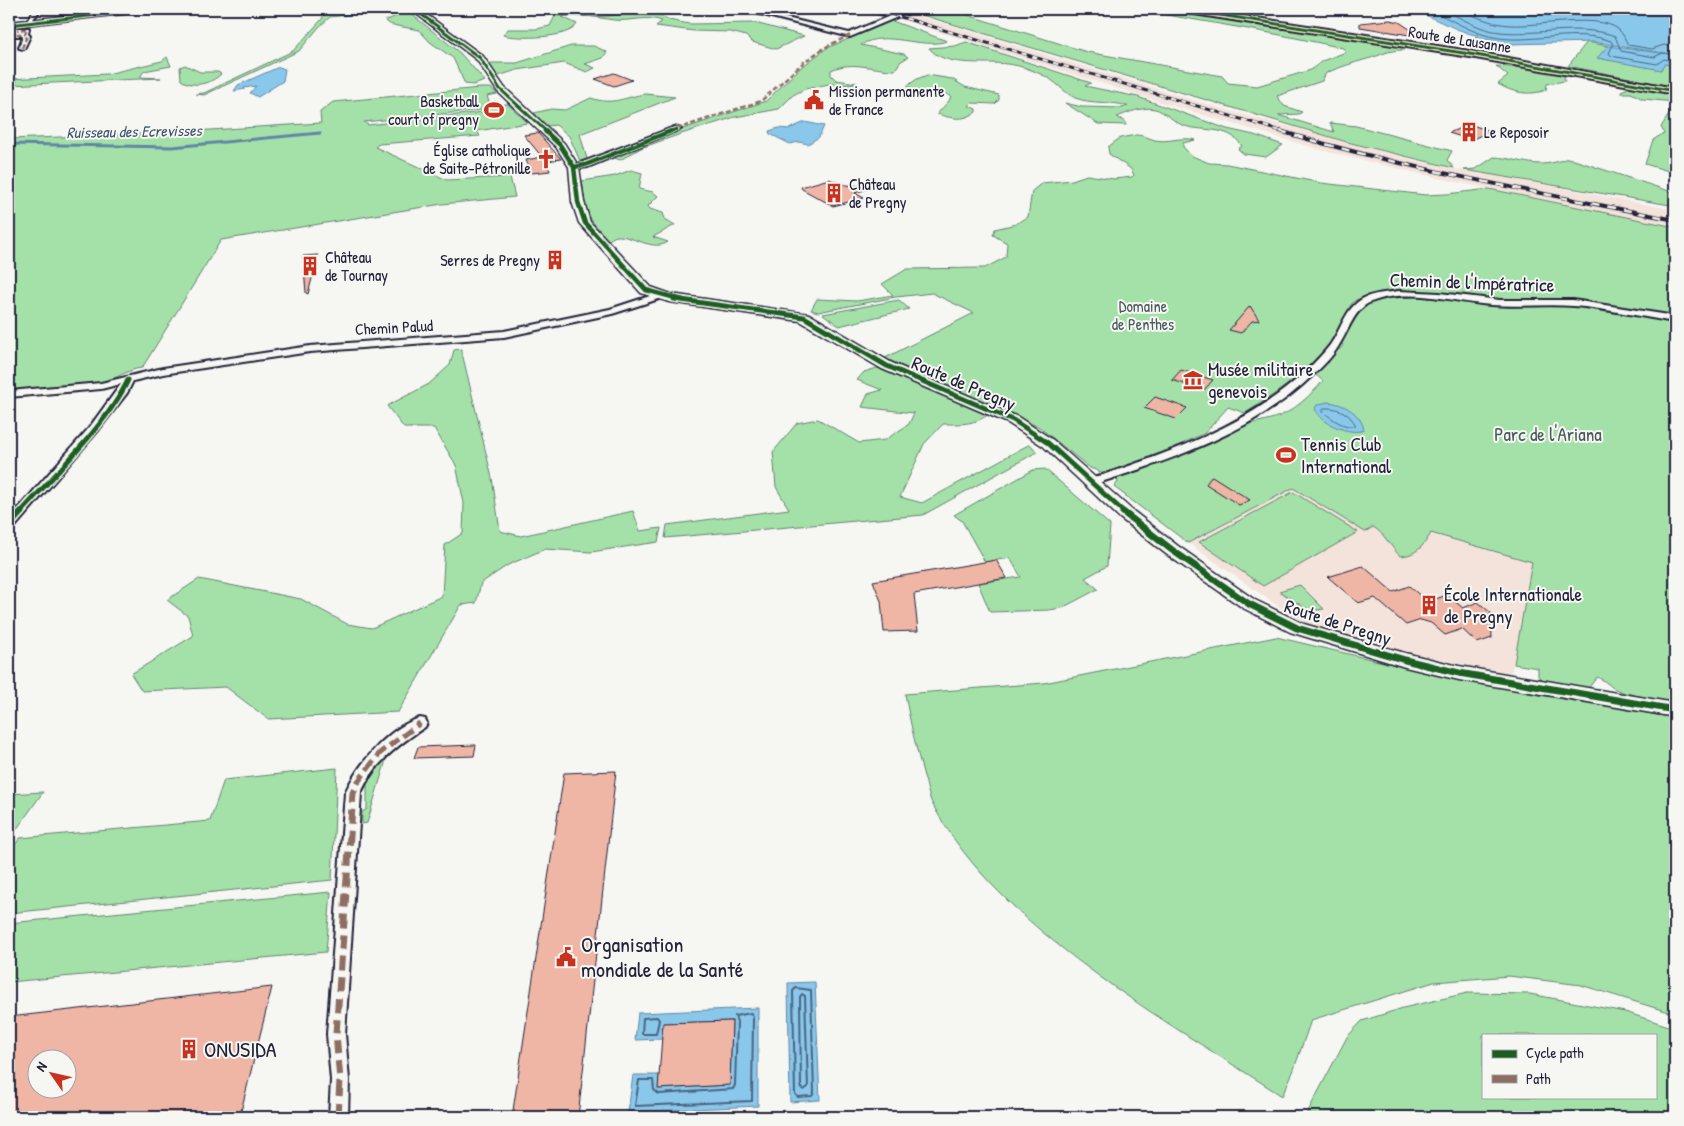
<svg xmlns="http://www.w3.org/2000/svg" width="1684" height="1126" font-family="'Patrick Hand',sans-serif">
<style>
.built{fill:#f4e3db}
.green{fill:#a4e1a8;stroke:#638272;fill-rule:evenodd}
.water{fill:#89c8ea;stroke:#6086a4}
.lines{fill:none;stroke-linecap:round;stroke-linejoin:round}
.shore-far1{stroke:#4b6481;stroke-width:1}
.shore{stroke:#4b6481;stroke-width:2}
.stream{stroke:#6086a4;stroke-width:3}
.building{fill:#efb6a6;stroke:#22223b;fill-rule:evenodd}
.street-tunnel{stroke:#cccccd;stroke-width:6;stroke-dasharray:6 3;stroke-linecap:butt}
.street-casing{stroke:#22223b;stroke-width:4}
.secondary-casing{stroke:#22223b;stroke-width:3}
.primary-casing{stroke:#22223b;stroke-width:4}
.street{fill:#f6f6f2;fill-rule:evenodd}
.secondary{fill:#f6f6f2;fill-rule:evenodd}
.primary{fill:#fce080;fill-rule:evenodd}
.rail-far1-casing{stroke:#22223b;stroke-width:3}
.rail-casing{stroke:#22223b;stroke-width:4}
.rail-far1{stroke:#f6f6f2;stroke-width:2;stroke-dasharray:5.5;stroke-linecap:butt}
.rail{stroke:#f6f6f2;stroke-width:2.5;stroke-dasharray:8;stroke-linecap:butt}
.quiet-far2{stroke:#8d6e63;stroke-width:2.5;stroke-dasharray:5 2.5;stroke-linecap:butt}
.quiet-far1{stroke:#8d6e63;stroke-width:5.5;stroke-dasharray:11 5.5;stroke-linecap:butt}
.quiet{stroke:#8d6e63;stroke-width:7;stroke-dasharray:14 7;stroke-linecap:butt}
.cycleway-far3-casing{stroke:#f6f6f2;stroke-width:5}
.cycleway-far2-casing{stroke:#f6f6f2;stroke-width:6}
.cycleway-far1-casing{stroke:#f6f6f2;stroke-width:8}
.cycleway-casing{stroke:#f6f6f2;stroke-width:10}
.cycleway-far3{stroke:#1b5e20;stroke-width:3}
.cycleway-far2{stroke:#1b5e20;stroke-width:4.5}
.cycleway-far1{stroke:#1b5e20;stroke-width:5}
.cycleway{stroke:#1b5e20;stroke-width:7}
.labels{text-anchor:middle;stroke-width:4;stroke-linejoin:round;paint-order:stroke}
.far-street-label{font-size:16px;fill:#22223b;stroke:#f6f6f2}
.far-poi-label{font-size:16px;fill:#22223b;stroke:#f6f6f2;text-anchor:start}
.far-water-label{font-size:16px;font-style:italic;fill:#415470;stroke:#f6f6f2}
.far-park-label{font-size:16px;fill:#495b5c;stroke:#f6f6f2}
.street-label{font-size:19px;fill:#22223b;stroke:#f6f6f2}
.poi-label{font-size:19px;fill:#22223b;stroke:#f6f6f2;text-anchor:start}
.park-label{font-size:19px;fill:#495b5c;stroke:#f6f6f2}
.near-poi-label{font-size:22px;fill:#22223b;stroke:#f6f6f2;text-anchor:start}
</style>
<rect width="100%" height="100%" fill="#f6f6f2"/>
<filter id="ink" filterUnits="userSpaceOnUse"><feTurbulence type="fractalNoise" baseFrequency=".02" numOctaves="2"/><feDisplacementMap in="SourceGraphic" scale="10" xChannelSelector="R" yChannelSelector="G"/><feConvolveMatrix kernelMatrix="1 2 1 2 8 2 1 2 1" color-interpolation-filters="sRGB"/></filter>
<g filter="url(#ink)">
<!-- built -->
<g class="built">
<path d="M868 9H909L906 12 1227 110 1414 160 1483 175 1485 173 1675 210V227L1443 179 1332 153 1176 107Z"/>
<path d="M1293 488 1365 532 1373 527 1414 528 1532 562 1514 664 1509 676 1412 656 1336 635 1301 622 1188 543Z"/>
</g>
<!-- green -->
<g class="green">
<path d="M303 9H405L460 53 485 81 473 85 465 84 453 58 430 42 419 30 392 25 385 21 403 13 395 9 330 17 319 27 299 51 204 95 196 94 204 93 293 51 322 19 325 12 301 10Z"/>
<path d="M629 9H647L669 20 689 24 755 23 804 36 776 49 752 42 746 36 731 32 694 31 656 26 662 21C646 15 630 22 614 20 599 18 578 13 562 17L577 24C570 39 517 39 503 35L508 29H536L550 26 555 16C580 14 608 22 629 9Z"/>
<path d="M918 9 951 10 1087 52 1222 76 1228 83 1257 86 1311 70 1322 61 1346 52 1343 48C1272 32 1202 21 1131 9H1168L1400 44 1405 50C1386 50 1383 55 1367 59 1353 63 1340 67 1326 73L1322 81 1277 96 1284 106 1302 112 1299 114 1278 115 1334 132 1330 123 1356 126 1452 151 1447 160 1454 168 1347 142 912 12Z"/>
<path d="M892 21 947 41C922 50 885 29 861 45L904 54 908 57 900 62 895 70C873 70 853 60 831 70V75L836 80 857 83 855 85 829 84 805 89 793 95 779 109 735 117 678 135 641 148 620 160 612 157 683 129 766 101 800 68 827 48Z"/>
<path d="M966 42 1091 83 1085 86 1138 97 1227 129 1254 135 1283 145 1266 157 1244 154 1238 149 1242 146C1228 124 1202 133 1182 125 1173 121 1164 111 1155 109 1144 106 1127 113 1117 117L1126 122V125L1098 124 1065 103 1082 107 1122 108 1128 106C1111 101 1091 104 1075 98 1065 93 1059 85 1050 79 1038 72 1021 65 1007 64 984 61 945 68 929 48L955 46Z"/>
<path d="M1587 42 1608 46 1607 48 1675 66V87L1568 66Z"/>
<path d="M571 46H594L607 52 603 58 585 64 595 68 587 72 564 63 517 70 495 77 486 63H517Z"/>
<path d="M167 57 171 66 144 71 140 77 161 78 9 85V79L107 74 162 61Z"/>
<path d="M185 65 200 72H218L221 74C211 84 193 88 181 80L180 67Z"/>
<path d="M1496 66 1524 68 1526 66 1563 72 1565 81 1547 84 1546 90C1530 96 1513 93 1498 84L1508 76Z"/>
<path d="M927 75 952 79 965 87 999 95V100L995 104 972 103 969 106 976 109V112C963 122 951 118 937 114L949 101 951 96C937 89 919 95 907 86L917 79Z"/>
<path d="M1622 83 1675 94V102L1643 99 1631 93H1621V91L1628 88Z"/>
<path d="M480 88H491L497 94 487 96 490 105 508 104 528 123 477 131 480 136 379 144 375 147 447 180 510 177 515 197 442 204 221 240 142 368C128 369 117 379 102 382 72 388 39 389 9 391V139L163 133 321 123 320 112 333 102ZM481 110 483 112 368 125 364 122Z"/>
<path d="M645 94 675 97 580 134 587 159 580 161 569 136 556 125 547 126 534 113 551 109 565 110 591 98C613 106 624 97 645 94Z"/>
<path d="M1675 105V173L1645 164 1653 140 1664 133 1661 127Z"/>
<path d="M1136 135C1143 135 1148 138 1155 140 1168 143 1182 136 1195 140L1183 143V147L1192 156 1209 163 1227 164 1321 183 1426 195 1447 194 1489 189 1675 227V317L1610 307 1479 299 1401 291 1368 295 1354 301 1350 306C1344 317 1339 330 1332 340 1311 370 1276 394 1245 413L1228 407 1205 433 1173 448 1108 472H1101L1090 468 1039 427 923 378 919 374 885 358 974 313 932 293 896 297 818 312 811 310 817 299 857 301 893 295 882 284 907 269 985 268 1006 257 1007 243 993 235 995 229 1016 224 1028 217 1032 191 1042 183 1072 180 1087 175 1114 179 1132 177 1134 175 1131 169 1109 154 1108 147 1120 138Z"/>
<path d="M1494 157C1525 159 1535 171 1568 158L1675 193V204L1670 205 1464 170 1476 169Z"/>
<path d="M631 170 642 173 639 189 653 192 658 196 648 206 650 209 663 213 665 219 675 225 653 237 668 242C653 252 632 235 617 236 614 236 610 240 606 241L586 212 582 181 615 176Z"/>
<path d="M1420 297 1509 307 1581 306 1675 321V702C1659 700 1627 696 1613 688 1608 684 1604 680 1597 677L1587 690 1543 681 1538 676V668L1514 664 1532 562 1431 533C1424 546 1415 556 1400 556 1390 546 1384 533 1373 527L1365 532 1293 488 1188 543 1114 487 1118 482 1116 478C1157 463 1196 443 1237 427 1249 423 1262 422 1274 418 1292 413 1311 395 1323 381L1315 374 1337 349H1340L1343 345 1341 343C1365 294 1367 299 1420 297Z"/>
<path d="M899 300 909 309 839 326 823 314Z"/>
<path d="M461 349 492 478 500 531 521 536 633 511 640 531 661 528 658 542 591 552 545 549 508 565 481 583 476 603 461 605 398 712 268 719 226 687 142 691 131 674 193 636 188 616 167 600 199 579 301 599 347 624 372 628 442 596 445 545 463 533 464 503 456 465 434 428H404L387 406 429 384 450 365 454 350Z"/>
<path d="M877 368 989 414C975 425 961 424 943 424L924 444 900 497 922 503 1030 444 1037 452 923 515 665 538 667 525 789 509 776 487 773 452 797 423 818 419 859 443 885 440 909 424 914 413 862 407 868 394 882 390 857 380 864 372Z"/>
<path d="M1045 469 1110 525 1107 566 1085 578 1098 589 1062 608 1049 610 990 612 978 583 1021 577 1010 558 985 562 962 521 954 515 1033 470Z"/>
<path d="M1293 492 1358 532 1263 586 1199 542Z"/>
<path d="M1300 585 1324 609 1310 611 1279 591Z"/>
<path d="M1276 637 1451 678 1675 718V1014L1581 985 1509 976 1434 982 1311 1020 1293 1072 1282 1096C1168 1022 997 927 933 805 928 796 927 785 924 776 916 749 910 722 905 694L1044 683Z"/>
<path d="M382 760H386L367 823 362 824V812L367 809V784L363 785Z"/>
<path d="M337 768 332 880 9 913V853L20 838 210 821 224 780Z"/>
<path d="M43 792 9 840V794Z"/>
<path d="M331 892 326 952 9 982V923Z"/>
<path d="M1467 993 1530 994 1625 1012 1675 1028V1117H1305L1347 1037 1362 1021 1403 1008ZM1483 1035H1655V1097H1483Z"/>
</g>
<!-- water -->
<g class="water">
<path d="M1412 9H1675V66L1664 64 1661 70 1597 58 1608 46 1669 54 1593 42 1510 44 1475 37 1479 35C1469 37 1425 14 1412 9Z"/>
<path d="M279 67 285 69 283 81 258 97 250 93 256 86 244 88 245 89 234 91 238 85Z"/>
<path d="M805 122 824 126 819 137 808 144 799 142 790 144 770 134 769 131 779 128 789 129Z"/>
<path d="M1327 402C1343 403 1361 413 1364 430 1351 436 1318 423 1315 408L1317 405Z"/>
<path d="M815 982 820 1100 790 1102 788 983Z"/>
<path d="M758 1008V1106L628 1112 633 1075H659V1089L730 1085 732 1021 663 1023 662 1039 635 1040 638 1013Z"/>
</g>
<g class="lines">
<!-- shore-far1 -->
<g class="shore-far1">
<path d="M1427 9C1451 18 1473 35 1499 38 1536 43 1575 28 1611 41L1613 45 1609 53 1611 56 1657 64 1664 59 1675 61"/>
<path d="M1443 9C1461 18 1479 30 1500 32 1538 36 1578 23 1615 36L1621 51 1654 57 1663 53 1675 54"/>
<path d="M1459 9C1476 17 1492 24 1510 25 1537 27 1597 13 1618 29 1623 33 1625 39 1628 45L1652 49 1664 45 1675 47"/>
<path d="M1324 408C1338 407 1350 413 1356 426 1343 428 1333 419 1323 412Z"/>
</g>
<!-- shore -->
<g class="shore">
<path d="M796 988 811 990 814 1093 812 1096 798 1097 795 1094 793 991Z"/>
<path d="M802 994 805 996 808 1087 804 1090 801 1088 800 997Z"/>
<path d="M751 1013 753 1016 752 1101 635 1106 639 1080H653L654 1090 659 1094 733 1089 735 1085 737 1022 735 1016Z"/>
<path d="M657 1017 659 1020 656 1034H642L643 1018Z"/>
</g>
<!-- stream -->
<path class="stream" d="M9 144 172 147 320 133"/>
</g>
<!-- building -->
<g class="building">
<path d="M1390 20 1399 22 1422 37 1360 27V23Z"/>
<path d="M614 73 632 80 614 86 595 79Z"/>
<path d="M1469 124 1490 131 1471 140 1449 133Z"/>
<path d="M538 133 561 159 546 161 550 171 532 173 526 160 542 157 524 135Z"/>
<path d="M829 179 846 185 873 187 855 193 864 198 833 206 802 189 801 187Z"/>
<path d="M318 255 308 294 306 293 303 256Z"/>
<path d="M1250 306 1259 320 1252 321 1241 333 1229 330Z"/>
<path d="M1181 370 1213 380 1204 390 1172 380Z"/>
<path d="M1155 397 1187 408 1176 419 1144 408Z"/>
<path d="M1212 476 1250 500 1239 505 1206 484Z"/>
<path d="M996 560 1007 578 914 594 918 631 884 632 881 601 873 581Z"/>
<path d="M1363 566 1393 592 1409 586 1423 598 1433 600 1447 595 1463 608 1478 602 1491 613 1492 638 1477 643 1462 629 1445 635 1431 623 1421 620 1406 625 1375 598 1358 603 1328 577Z"/>
<path d="M476 745 474 756 414 758 418 747Z"/>
<path d="M616 771 578 1117H512L564 773Z"/>
<path d="M272 987 240 1115 224 1117H9V1017ZM38 1058H68V1088H38Z"/>
<path d="M732 1021 730 1085 658 1089 663 1023Z"/>
</g>
<g class="lines">
<!-- street-tunnel -->
<path class="street-tunnel" d="M897 16 907 12"/>
<defs>
<g id="street">
<path d="M35 9H41L29 24H25Z"/>
<path d="M740 9H749L849 33 890 16 860 9H870L900 16 850 37Z"/>
<path d="M910 9H918L907 14 904 12Z"/>
<path d="M9 28H29L28 34 30 36 24 49 19 48 23 36H9V32L23 31 9 32Z"/>
<path d="M674 127 681 129 588 167 574 169 570 167Z"/>
<path d="M1399 291 1439 293 1500 300H1573L1675 316V322C1642 317 1608 309 1574 306 1547 304 1519 307 1491 305 1454 302 1408 287 1371 302 1354 309 1348 332 1338 347 1332 357 1322 367 1313 375 1255 432 1171 460 1095 484H1087L1085 482 1087 480C1163 455 1248 427 1307 370 1314 363 1323 354 1330 345 1341 330 1345 309 1362 299 1373 293 1387 293 1399 291Z"/>
<path d="M659 293 664 296 662 298 612 314 504 337 310 352 163 374 133 381 127 393 97 432 13 529 9 530V519L89 428 121 384 101 389 9 397V391L101 383 163 368 310 346 504 331 610 309Z"/>
<path d="M420 718 425 719 427 723 425 727C399 744 373 764 361 793L345 1034 349 1080 348 1117H329L331 1080 327 1034 345 793C358 764 389 727 420 718Z"/>
</g>
<g id="secondary">
<path d="M129 9H153L149 11 9 27V22Z"/>
<path d="M410 9H419L483 56 504 87 564 143 579 167 584 202 590 222 651 287 671 294 809 314 892 363 1018 417 1053 440 1132 510 1178 546 1255 600 1304 624 1405 653 1459 666 1675 703V717L1459 680 1405 667 1290 632 1243 608 1166 554 1120 518 1043 446 1008 423 882 369 800 321 669 302 641 293 579 223 572 202 569 167 556 147 497 91 477 60Z"/>
</g>
<path id="primary" d="M1176 9H1198L1470 51 1675 88V94L1470 57 1181 12Z"/>
</defs>
<!-- street casing -->
<use href="#street" class="street-casing"/>
<!-- secondary casing -->
<use href="#secondary" class="secondary-casing"/>
<!-- primary casing -->
<use href="#primary" class="primary-casing"/>
<!-- street -->
<use href="#street" class="street"/>
<!-- secondary -->
<use href="#secondary" class="secondary"/>
<!-- primary -->
<use href="#primary" class="primary"/>
<defs>
<path id="rail-far1" d="M874 9 1284 132"/>
<path id="rail" d="M1280 131C1409 170 1543 193 1675 220"/>
</defs>
<!-- rail-far1 casing -->
<use href="#rail-far1" class="rail-far1-casing"/>
<!-- rail casing -->
<use href="#rail" class="rail-casing"/>
<!-- rail-far1 -->
<use href="#rail-far1" class="rail-far1"/>
<!-- rail -->
<use href="#rail" class="rail"/>
<!-- quiet-far2 -->
<g class="quiet-far2">
<path d="M9 34H25L27 29 17 30"/>
<path d="M22 48 27 36 25 34"/>
<path d="M677 129 761 101 804 62 824 48 850 35"/>
</g>
<!-- quiet-far1 -->
<path class="quiet-far1" d="M357 783 380 753 420 723"/>
<!-- quiet -->
<path class="quiet" d="M338 1117 340 1080 336 1034 353 793 358 782"/>
<defs>
<g id="cycleway-far3">
<path d="M414 9 480 58 500 89 547 132"/>
<path d="M1181 9 1470 54 1675 91"/>
<path d="M9 25 149 9"/>
<path d="M668 132 677 129"/>
</g>
<g id="cycleway-far2">
<path d="M545 131 560 145 574 167 578 202 585 223 646 290 683 300"/>
<path d="M574 167 585 165 671 131"/>
</g>
<g id="cycleway-far1">
<path d="M674 299 804 317 887 366 1013 420 1048 443 1125 513"/>
<path d="M20 513C52 477 109 422 128 380"/>
</g>
<g id="cycleway">
<path d="M1123 512 1172 550 1249 604 1297 628 1405 660 1459 673 1675 710"/>
<path d="M11 523 21 512"/>
</g>
</defs>
<!-- cycleway-far3 casing -->
<use href="#cycleway-far3" class="cycleway-far3-casing"/>
<!-- cycleway-far2 casing -->
<use href="#cycleway-far2" class="cycleway-far2-casing"/>
<!-- cycleway-far1 casing -->
<use href="#cycleway-far1" class="cycleway-far1-casing"/>
<!-- cycleway casing -->
<use href="#cycleway" class="cycleway-casing"/>
<!-- cycleway-far3 -->
<use href="#cycleway-far3" class="cycleway-far3"/>
<!-- cycleway-far2 -->
<use href="#cycleway-far2" class="cycleway-far2"/>
<!-- cycleway-far1 -->
<use href="#cycleway-far1" class="cycleway-far1"/>
<!-- cycleway -->
<use href="#cycleway" class="cycleway"/>
</g>
</g>
<!-- icons -->
<defs>
<symbol id="civic-bare" viewBox="-9 -9 18 18"><path d="M-.6-6.5H3V-4.5H.6V-3L4-1V1h2V6H-6V1h2V-1L-.6-3ZM-1.2 2.5V6h2.4V2.5Z" fill="#c8321e" stroke="#f6f6f2" stroke-width="2.5" paint-order="stroke"/></symbol>
<symbol id="stadium-bare" viewBox="-9 -9 18 18"><path d="M0-5a6.5 5 0 1 0 0 10a6.5 5 0 1 0 0-10ZM-3.5-1.8h7v3.6h-7Z" fill="#c8321e" stroke="#f6f6f2" stroke-width="2.5" paint-order="stroke"/></symbol>
<symbol id="building-bare" viewBox="-9 -9 18 18"><path d="M-4-6H4V6H1V3H-1V6H-4ZM-2.5-4.3h1.7v1.8h-1.7ZM.8-4.3h1.7v1.8H.8ZM-2.5-1h1.7V.8h-1.7ZM.8-1h1.7V.8H.8Z" fill="#c8321e" stroke="#f6f6f2" stroke-width="2.5" paint-order="stroke"/></symbol>
<symbol id="church-bare" viewBox="-9 -9 18 18"><path d="M-1.2-6h2.4v3.5h3.3v2.4h-3.3V6h-2.4V-.1h-3.3v-2.4h3.3Z" fill="#c8321e" stroke="#f6f6f2" stroke-width="2.5" paint-order="stroke"/></symbol>
<symbol id="museum-bare" viewBox="-9 -9 18 18"><path d="M0-6L6-3V-2H-6V-3ZM-5-1h2V3h-2ZM-1-1h2V3h-2ZM3-1h2V3H3ZM-6 4H6V6H-6Z" fill="#c8321e" stroke="#f6f6f2" stroke-width="2.5" paint-order="stroke"/></symbol>
</defs>
<g fill-rule="evenodd">
<use href="#civic-bare" x="800" y="86" width="28" height="28"/>
<use href="#stadium-bare" x="480" y="96" width="28" height="28"/>
<use href="#building-bare" x="1455" y="118" width="28" height="28"/>
<use href="#church-bare" x="532" y="145" width="28" height="28"/>
<use href="#building-bare" x="820" y="179" width="28" height="28"/>
<use href="#building-bare" x="541" y="246" width="28" height="28"/>
<use href="#building-bare" x="296" y="252" width="28" height="28"/>
<use href="#museum-bare" x="1179" y="366" width="28" height="28"/>
<use href="#stadium-bare" x="1272" y="441" width="28" height="28"/>
<use href="#building-bare" x="1415" y="591" width="28" height="28"/>
<use href="#civic-bare" x="552" y="943" width="28" height="28"/>
<use href="#building-bare" x="175" y="1035" width="28" height="28"/>
</g>
<g class="labels">
<!-- far-street labels -->
<g class="far-street-label">
<text transform="translate(1460 39) rotate(9)" y="6">Route de Lausanne</text>
<text transform="translate(394 327) rotate(-3)" y="6">Chemin Palud</text>
</g>
<!-- far-poi labels -->
<g class="far-poi-label">
<text x="829" y="97">Mission permanente<tspan x="829" dy="18">de France</tspan></text>
<text x="479" y="107" text-anchor="end">Basketball<tspan x="479" dy="18">court of pregny</tspan></text>
<text x="1484" y="138">Le Reposoir</text>
<text x="531" y="156" text-anchor="end">Église catholique<tspan x="531" dy="18">de Saite-Pétronille</tspan></text>
<text x="849" y="190">Château<tspan x="849" dy="18">de Pregny</tspan></text>
<text x="325" y="263">Château<tspan x="325" dy="18">de Tournay</tspan></text>
<text x="540" y="266" text-anchor="end">Serres de Pregny</text>
</g>
<!-- far-water labels -->
<g class="far-water-label">
<text transform="translate(134 131) rotate(-1)" y="6">Ruisseau des Ecrevisses</text>
</g>
<!-- far-park labels -->
<g class="far-park-label">
<text x="1143" y="312">Domaine<tspan x="1143" dy="18">de Penthes</tspan></text>
</g>
<!-- street labels -->
<g class="street-label">
<text transform="translate(1472 282) rotate(2)" y="7">Chemin de l'Impératrice</text>
<text transform="translate(964 383) rotate(23)" y="7">Route de Pregny</text>
<text transform="translate(1338 622) rotate(18)" y="7">Route de Pregny</text>
</g>
<!-- poi labels -->
<g class="poi-label">
<text x="1208" y="376">Musée militaire<tspan x="1208" dy="22">genevois</tspan></text>
<text x="1301" y="451">Tennis Club<tspan x="1301" dy="22">International</tspan></text>
<text x="1444" y="601">École Internationale<tspan x="1444" dy="22">de Pregny</tspan></text>
</g>
<!-- park labels -->
<g class="park-label">
<text x="1548" y="441">Parc de l'Ariana</text>
</g>
<!-- near-poi labels -->
<g class="near-poi-label">
<text x="581" y="952">Organisation<tspan x="581" dy="25">mondiale de la Santé</tspan></text>
<text x="204" y="1057">ONUSIDA</text>
</g>
</g>
<!-- margin -->
<rect width="1684" height="1126" fill="none" stroke="#f6f6f2" stroke-width="30"/>
<rect x="15" y="15" width="1654" height="1096" fill="none" stroke="#22223b" stroke-width="2" filter="url(#ink)"/>
<!-- legend -->
<rect x="1482" y="1034" width="175" height="65" fill="#f6f6f2" stroke="#a1a1a9"/>
<rect x="1492" y="1050" width="25" height="8" fill="#1b5e20" stroke="#a1a1a9"/>
<text x="1526" y="1058" font-size="15" fill="#22223b">Cycle path</text>
<rect x="1492" y="1075" width="25" height="8" fill="#8d6e63" stroke="#a1a1a9"/>
<text x="1526" y="1084" font-size="15" fill="#22223b">Path</text>
<!-- north arrow -->
<g transform="translate(52 1074) rotate(304)"><circle r="24" fill="#f6f6f2" stroke="#a1a1a9"/>
<path d="M0-4L9 19L0 12L-9 19Z" fill="#c8321e"/>
<text y="-8" font-size="14" font-weight="bold" text-anchor="middle" fill="#22223b">N</text>
</g>
</svg>
